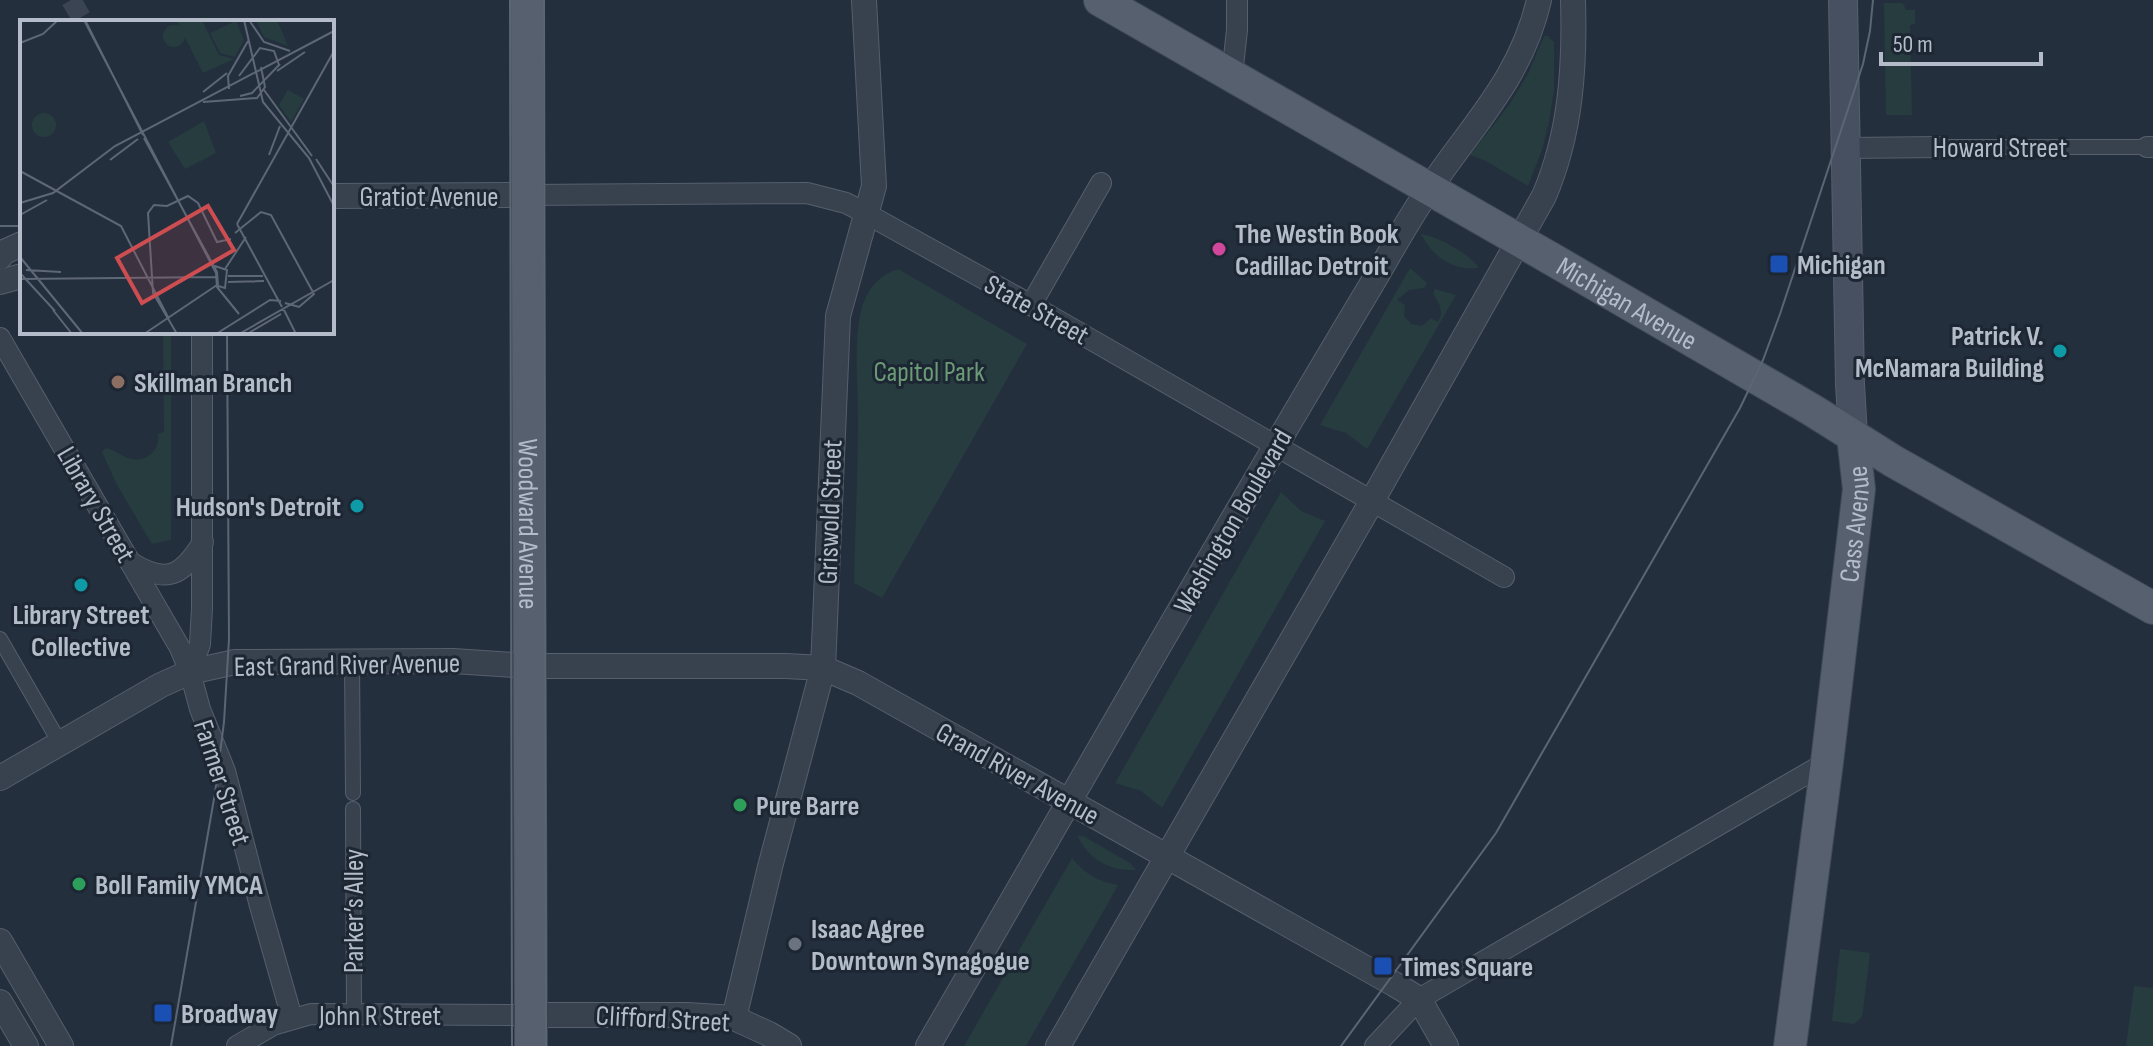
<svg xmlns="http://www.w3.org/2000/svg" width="2153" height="1046" font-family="'Sofia Sans Condensed',sans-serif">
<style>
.green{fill:#263c3f}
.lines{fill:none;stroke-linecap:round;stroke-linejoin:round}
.minor-tunnel{stroke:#3a4453;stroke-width:20;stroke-dasharray:20 10;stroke-linecap:butt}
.pedestrian-casing{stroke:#565f6c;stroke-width:16}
.minor-casing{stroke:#565f6c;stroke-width:22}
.tertiary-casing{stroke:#565f6c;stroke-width:26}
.secondary-casing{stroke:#565f6c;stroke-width:30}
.primary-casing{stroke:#414a57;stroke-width:34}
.pedestrian{stroke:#38414e;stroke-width:14}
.minor{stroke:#38414e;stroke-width:20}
.tertiary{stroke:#38414e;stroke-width:24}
.secondary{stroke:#465061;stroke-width:28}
.primary{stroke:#56606e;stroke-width:32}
.tram{stroke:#5a6575;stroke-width:2}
.hotel-dot{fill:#d1479c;stroke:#1d2633;stroke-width:3}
.transit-dot{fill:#1a4fb4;stroke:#1d2633;stroke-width:3}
.culture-dot{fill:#0f9aa8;stroke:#1d2633;stroke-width:3}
.education-dot{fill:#8d6e63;stroke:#1d2633;stroke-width:3}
.leisure-dot{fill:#2e9e5b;stroke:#1d2633;stroke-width:3}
.worship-dot{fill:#6b7280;stroke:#1d2633;stroke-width:3}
.labels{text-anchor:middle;stroke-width:6;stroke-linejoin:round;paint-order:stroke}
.street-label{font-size:28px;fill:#b4bcc9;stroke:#1d2633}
.poi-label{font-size:28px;font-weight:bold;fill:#b4bcc9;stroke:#1d2633;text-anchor:start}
.park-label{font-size:28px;fill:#6b9a76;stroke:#1d2633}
.inset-road{fill:none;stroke:#5e6776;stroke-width:2}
.view{fill:#ce4d50;fill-opacity:0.15;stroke:#ce4d50;stroke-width:4}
.inset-edge{fill:none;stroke:#b4bcc9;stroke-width:4}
</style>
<rect width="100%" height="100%" fill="#242f3e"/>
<!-- green -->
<g class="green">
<path d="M1884 3H1903L1906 10H1915V24L1910 25 1912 115H1886Z"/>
<path d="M1544 36H1548L1554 42V90L1549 122 1542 150 1528 186 1486 161 1470 155 1509 105 1528 74Z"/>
<path d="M1421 234C1437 236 1470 254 1479 268 1452 271 1433 257 1421 234Z"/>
<path d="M1410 268 1427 283 1424 288 1409 290 1397 300 1405 305 1404 316 1411 324 1422 326 1431 318 1438 322 1441 315 1440 306 1433 293 1435 289 1456 295 1367 449 1346 433 1320 425Z"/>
<path d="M898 269 1027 344 882 598 854 583C855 528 858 473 858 417 858 381 853 342 862 307 868 288 879 275 898 269Z"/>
<path d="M163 332H171V540L152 544 117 485 102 452 106 448C117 451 124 458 132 459 148 462 160 449 158 434L164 432Z"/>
<path d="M1281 492 1301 511 1325 521 1162 808 1141 791 1115 783Z"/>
<path d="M1077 835 1085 837 1130 863 1136 870C1109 871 1089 860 1077 835Z"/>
<path d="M1072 858C1084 873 1098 882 1118 885L1111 898 1026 1046H964Z"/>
<path d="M1840 949 1870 953 1863 1011 1861 1018 1854 1024 1832 1021Z"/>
<path d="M2134 986 2153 988V1046H2126Z"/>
</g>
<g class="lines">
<!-- minor-tunnel -->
<path class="minor-tunnel" d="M71 0 84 22"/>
<defs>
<g id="pedestrian">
<path d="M1940 147H2147"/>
<path d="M0 639 60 743"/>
<path d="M352 661 353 793"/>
<path d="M353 809 354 1013"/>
</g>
<g id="minor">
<path d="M1232 75 1237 30V0"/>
<path d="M2147 147H2153"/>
<path d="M1846 148 1940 147"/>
<path d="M527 195 807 193 846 203 867 214 1031 305 1504 577"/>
<path d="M1031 305 1101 183"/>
<path d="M0 338 180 648 190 672 200 709 225 771 260 906 292 1018"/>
<path d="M130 562C167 585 182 576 203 542"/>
<path d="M190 672 200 644 202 608V332"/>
<path d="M237 1046 273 1025 311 1014 531 1015"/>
<path d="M1375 1046 1419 999 1827 762"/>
</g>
<g id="tertiary">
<path d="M332 196 527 195"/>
<path d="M0 257 4 252 22 244"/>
<path d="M0 282 22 276"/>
<path d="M0 778 161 685 190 672 235 662 453 661 529 666H786L823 668 858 683 1394 984 1419 999 1446 1046"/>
<path d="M0 941 61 1046"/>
<path d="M0 1002 26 1046"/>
<path d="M531 1015H687L734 1018 769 1034 789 1046"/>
<path d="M734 1018 770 867 823 668 838 316 874 186 864 0"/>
<path d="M928 1046C1073 796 1215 545 1364 297 1386 261 1406 222 1430 188 1473 124 1521 78 1539 0"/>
<path d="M1058 1046 1372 501 1544 196C1571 133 1575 67 1573 0"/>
</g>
<path id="secondary" d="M1843 0 1850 384 1853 436"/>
<g id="primary">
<path id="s1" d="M527 0 531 1046"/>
<path id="s2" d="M1100 0 1550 258 1812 410 1893 461 2153 608"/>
<path id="s3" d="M1790 1046 1827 762 1859 489 1853 436"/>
</g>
</defs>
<!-- pedestrian casing -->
<use href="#pedestrian" class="pedestrian-casing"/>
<!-- minor casing -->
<use href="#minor" class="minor-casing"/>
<!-- tertiary casing -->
<use href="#tertiary" class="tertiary-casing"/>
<!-- secondary casing -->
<use href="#secondary" class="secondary-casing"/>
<!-- primary casing -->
<use href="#primary" class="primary-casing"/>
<!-- pedestrian -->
<use href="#pedestrian" class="pedestrian"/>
<!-- minor -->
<use href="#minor" class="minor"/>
<!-- tertiary -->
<use href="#tertiary" class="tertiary"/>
<!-- secondary -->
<use href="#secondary" class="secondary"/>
<!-- primary -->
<use href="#primary" class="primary"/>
<!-- tram -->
<g class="tram">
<path d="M510 0 512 1046"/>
<path d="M544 0 546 1046"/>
<path d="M0 226H22"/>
<path d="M171 1046 215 793 224 722 229 639 227 332"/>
<path d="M1341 1046 1496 833 1740 408 1763 360 1780 314 1863 64 1870 31 1873 0"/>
</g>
</g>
<!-- markers -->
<circle class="hotel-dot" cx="1219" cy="249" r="8"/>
<g class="transit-dot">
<rect x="1769" y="254" width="20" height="20" rx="4"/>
<rect x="1373" y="956" width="20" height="20" rx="4"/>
<rect x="153" y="1003" width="20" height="20" rx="4"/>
</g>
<g class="culture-dot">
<circle cx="2060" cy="351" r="8"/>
<circle cx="357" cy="506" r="8"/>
<circle cx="81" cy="585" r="8"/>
</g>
<circle class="education-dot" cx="118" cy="382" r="8"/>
<g class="leisure-dot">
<circle cx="740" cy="805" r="8"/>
<circle cx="79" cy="884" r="8"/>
</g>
<circle class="worship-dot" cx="795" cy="944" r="8"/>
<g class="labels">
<!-- street labels -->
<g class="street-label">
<text x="2000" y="157">Howard Street</text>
<text x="429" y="206">Gratiot Avenue</text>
<text dy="10" stroke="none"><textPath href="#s2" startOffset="608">Michigan Avenue</textPath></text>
<text transform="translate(1037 309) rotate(29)" y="10">State Street</text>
<text transform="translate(97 504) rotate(60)" y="10">Library Street</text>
<text transform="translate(829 512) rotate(-88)" y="10">Griswold Street</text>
<text transform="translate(1232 521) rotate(-60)" y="10">Washington Boulevard</text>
<text dy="10" stroke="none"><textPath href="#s1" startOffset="524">Woodward Avenue</textPath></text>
<text dy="10" stroke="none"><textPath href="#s3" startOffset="526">Cass Avenue</textPath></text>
<text transform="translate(347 664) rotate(-1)" y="10">East Grand River Avenue</text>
<text transform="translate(1018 773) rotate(29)" y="10">Grand River Avenue</text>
<text transform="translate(223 782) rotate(72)" y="10">Farmer Street</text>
<text transform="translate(353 911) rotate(-90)" y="10">Parker’s Alley</text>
<text x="380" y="1025">John R Street</text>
<text transform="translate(663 1018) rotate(3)" y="10">Clifford Street</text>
</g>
<!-- poi labels -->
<g class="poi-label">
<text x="1235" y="243">The Westin Book<tspan x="1235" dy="32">Cadillac Detroit</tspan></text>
<text x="1797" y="274">Michigan</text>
<text x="2044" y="345" text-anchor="end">Patrick V.<tspan x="2044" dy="32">McNamara Building</tspan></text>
<text x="134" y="392">Skillman Branch</text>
<text x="341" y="516" text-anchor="end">Hudson's Detroit</text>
<text x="81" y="624" text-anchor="middle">Library Street<tspan x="81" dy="32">Collective</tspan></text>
<text x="756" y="815">Pure Barre</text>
<text x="95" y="894">Boll Family YMCA</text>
<text x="811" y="938">Isaac Agree<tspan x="811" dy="32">Downtown Synagogue</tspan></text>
<text x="1401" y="976">Times Square</text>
<text x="181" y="1023">Broadway</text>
</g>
<!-- park labels -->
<g class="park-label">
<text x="929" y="381">Capitol Park</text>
</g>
</g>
<!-- overview -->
<g transform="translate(20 20)">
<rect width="314" height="314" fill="#242f3e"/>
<path d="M182 0 199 35 214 39 183 53 157 1ZM236 0H257L268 26 244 17ZM216 1 224 20 215 37 200 33 190 13ZM143 16a11 11 0 1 1 22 0a11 11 0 1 1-22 0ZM268 70 284 79 271 102 259 85ZM12 105a12 12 0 1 1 24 0a12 12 0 1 1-24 0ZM184 101 196 133 165 149 148 122Z" fill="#263c3f"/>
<path class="inset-road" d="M64 0 196 253 197 267 219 294M65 0 123 115M224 0 243 82 289 138 314 186M229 0 244 22 270 31M0 23 23 14 38 0M257 51 285 32M219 56 240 28 254 31 259 45M209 69 208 56 228 21M244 70 292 136M183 72 207 53M220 76 232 73 260 44M183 82 237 78 245 67 241 47M124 118 197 252 198 266 205 268 207 250 192 245M249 135 260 106M296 139 313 165M90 140 118 119M0 151 101 206 149 299M0 183 33 173 95 126 314 11M0 195 27 180M217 204 314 31M217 204 262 287M215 213 241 192 251 195 294 274 279 287 265 283M0 237 63 314M205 249 226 217M6 250 41 252M0 253 35 291M208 256H243M0 259 197 257M208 262 244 261M263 288 276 314M33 290 52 314M124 314 197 265M157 314 133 273 128 193 134 185 147 186 168 176 178 183 197 222 211 219M196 314 250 280 261 281M219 314 314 260M227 314 261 294"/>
<path class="view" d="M188 186 214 230 122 283 97 238Z"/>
<rect width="314" height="314" class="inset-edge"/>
</g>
<!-- scale -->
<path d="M1881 52v12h160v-12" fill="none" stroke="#b4bcc9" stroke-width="4"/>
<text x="1893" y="52" font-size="24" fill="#b4bcc9" stroke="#1d2633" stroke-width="6" paint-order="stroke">50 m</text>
</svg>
